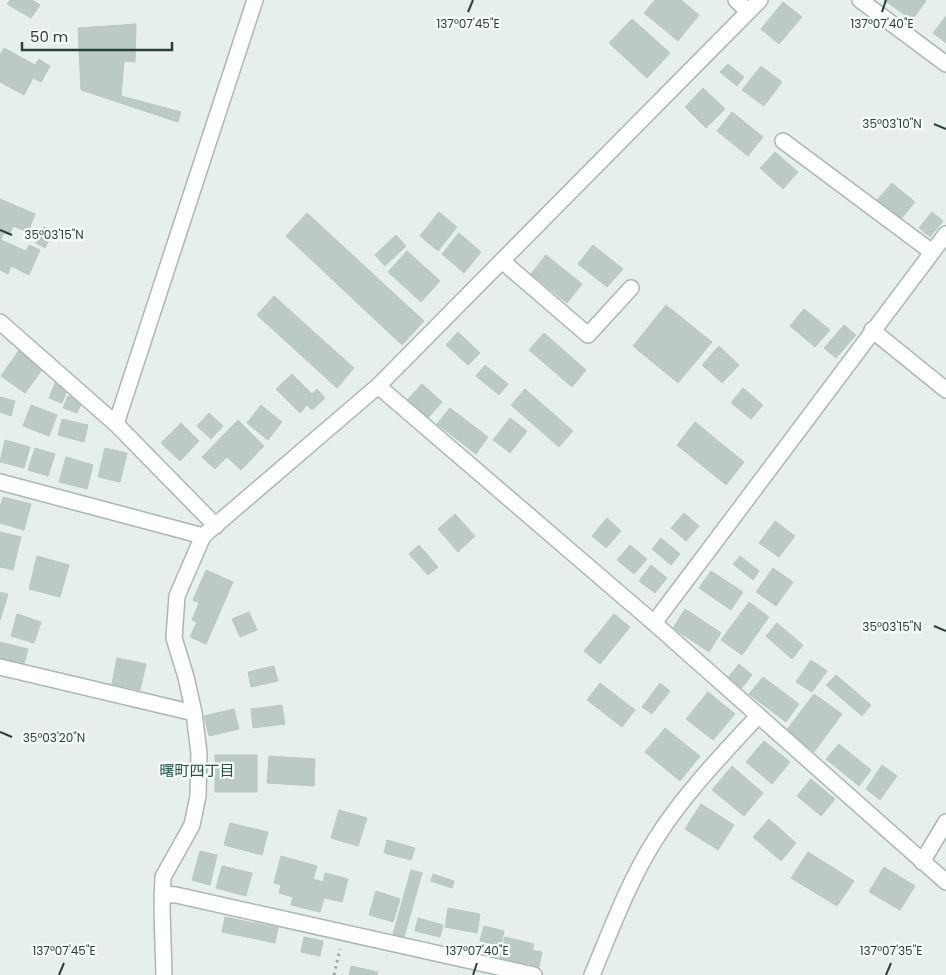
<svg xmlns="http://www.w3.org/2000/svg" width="946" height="975" font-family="Poppins,'Noto Sans JP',sans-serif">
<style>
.building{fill:#bbcac4;stroke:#b8c9c2}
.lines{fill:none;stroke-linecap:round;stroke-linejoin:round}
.minor-casing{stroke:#a8b8b2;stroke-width:18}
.path{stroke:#86b3a5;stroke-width:3;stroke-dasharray:2.5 4;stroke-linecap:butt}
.minor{stroke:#fff;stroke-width:15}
.ticks{fill:none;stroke:#24423a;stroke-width:2}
.labels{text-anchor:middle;stroke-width:4.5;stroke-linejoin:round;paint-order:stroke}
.neighbourhood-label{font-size:15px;fill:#1f5548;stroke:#f7fbf9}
.ticks-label{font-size:12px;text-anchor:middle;fill:#24423a;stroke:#f7fbf9;stroke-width:4.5;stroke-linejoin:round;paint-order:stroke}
</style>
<rect width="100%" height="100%" fill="#e6efeb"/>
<!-- building -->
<g class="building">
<path d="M10 0H32L40 5 31 18 7 4Z"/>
<path d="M655 0H681L699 15 678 41 644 13Z"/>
<path d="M884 0H925L926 1 912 20Z"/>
<path d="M783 2 802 17 779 44 761 29Z"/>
<path d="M946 16V43L933 33Z"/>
<path d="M632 19 670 53 647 78 609 43Z"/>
<path d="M136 24 135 62 124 61 121 96 181 112 178 122 81 90 78 28Z"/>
<path d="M4 48 35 65 39 59 50 66 41 82 33 78 24 95 0 82V55Z"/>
<path d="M728 64 744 77 737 86 720 72Z"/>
<path d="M761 66 782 82 764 106 742 90Z"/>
<path d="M703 88 725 109 706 128 685 107Z"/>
<path d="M732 112 763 137 748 156 717 131Z"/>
<path d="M775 152 798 172 783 189 760 168Z"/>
<path d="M892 183 915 202 900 220 876 201Z"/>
<path d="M0 199 35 214 28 232 13 226 9 235 4 233 1 240 26 251 29 245 40 250 29 275 11 266 8 274 0 270Z"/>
<path d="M439 212 457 227 438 251 420 236Z"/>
<path d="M932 212 943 221 930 237 919 228Z"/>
<path d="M307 213 424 321 402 345 286 236Z"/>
<path d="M44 227 53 231 45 248 36 243Z"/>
<path d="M459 233 481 252 464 273 442 254Z"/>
<path d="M396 235 406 246 385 266 375 255Z"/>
<path d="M593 245 623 269 607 287 578 264Z"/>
<path d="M407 251 440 281 421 302 388 272Z"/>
<path d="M546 255 582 284 567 303 531 274Z"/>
<path d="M274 296 354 368 337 388 257 315Z"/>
<path d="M666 305 712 342 678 383 633 346Z"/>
<path d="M804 309 830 330 815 347 790 326Z"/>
<path d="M844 325 856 335 836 358 824 348Z"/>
<path d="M458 332 480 353 468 365 446 345Z"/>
<path d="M544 333 586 370 572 387 529 350Z"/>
<path d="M719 346 739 365 722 383 702 365Z"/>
<path d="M19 350 44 367 25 393 1 376Z"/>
<path d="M485 365 508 384 499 395 476 376Z"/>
<path d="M292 374 312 394 317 389 325 398 312 410 307 405 300 413 276 389Z"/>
<path d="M55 383 68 388 62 403 49 398Z"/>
<path d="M422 384 442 402 427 419 407 400Z"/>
<path d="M743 388 763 405 751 419 731 403Z"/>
<path d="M525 389 573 431 559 447 511 405Z"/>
<path d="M68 396 82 402 77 413 63 408Z"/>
<path d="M0 397 15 401 11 416 0 412Z"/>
<path d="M31 405 57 415 49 436 23 426Z"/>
<path d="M261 405 282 422 268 440 247 423Z"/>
<path d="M450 408 488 437 476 454 437 424Z"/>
<path d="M209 413 223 426 211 439 197 426Z"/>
<path d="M510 418 527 431 510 453 493 440Z"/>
<path d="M62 419 88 425 84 442 58 435Z"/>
<path d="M238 420 264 446 241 470 227 457 215 469 202 457Z"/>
<path d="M695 422 744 462 726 485 677 445Z"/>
<path d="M181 423 199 441 180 461 161 443Z"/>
<path d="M5 440 30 447 24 468 0 462Z"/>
<path d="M35 448 55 454 48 476 28 470Z"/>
<path d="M105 448 127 453 120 482 98 477Z"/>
<path d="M66 457 93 465 87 489 59 482Z"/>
<path d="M3 497 31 504 24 530 0 523V508Z"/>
<path d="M684 513 699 526 686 541 671 528Z"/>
<path d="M455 514 475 536 458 552 438 529Z"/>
<path d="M607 518 621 531 606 548 592 536Z"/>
<path d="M775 521 795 536 779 557 759 543Z"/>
<path d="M0 532 21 537 13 570 0 567Z"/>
<path d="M661 538 680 554 671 565 652 549Z"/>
<path d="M419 545 438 567 428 575 409 554Z"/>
<path d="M630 545 647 559 634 574 617 560Z"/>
<path d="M37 556 69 565 60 597 29 589Z"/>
<path d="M740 556 759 571 753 580 733 564Z"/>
<path d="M651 565 667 578 655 593 639 581Z"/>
<path d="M773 568 793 582 776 606 756 592Z"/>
<path d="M206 570 233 582 206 644 190 637 197 622 192 620 199 603 193 600Z"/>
<path d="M711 571 743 592 731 610 699 588Z"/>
<path d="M0 592 8 594 0 620Z"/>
<path d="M749 602 769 617 742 655 721 640Z"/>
<path d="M685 609 721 633 709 652 673 628Z"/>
<path d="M249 612 257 630 240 637 232 619Z"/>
<path d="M17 614 41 622 34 643 11 636Z"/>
<path d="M614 614 630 627 600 664 584 651Z"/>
<path d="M777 623 803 645 792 659 766 636Z"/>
<path d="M0 642 28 649 23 667 0 660Z"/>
<path d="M117 658 146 664 140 690 112 684Z"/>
<path d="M811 660 827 671 812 692 796 682Z"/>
<path d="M739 664 752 675 741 689 728 678Z"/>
<path d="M274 666 278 681 251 687 248 672Z"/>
<path d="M836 675 871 705 862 716 826 685Z"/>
<path d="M763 677 799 704 786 722 749 694Z"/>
<path d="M600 683 635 710 622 727 587 700Z"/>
<path d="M660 683 670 691 652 714 642 707Z"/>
<path d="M708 692 735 714 713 740 686 719Z"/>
<path d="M814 694 842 714 814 752 786 731Z"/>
<path d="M282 705 285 724 253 728 251 709Z"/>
<path d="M234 709 239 729 209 736 204 716Z"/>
<path d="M665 728 700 756 680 781 645 752Z"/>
<path d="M764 741 790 762 772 784 746 762Z"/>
<path d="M839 744 871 770 859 786 826 759Z"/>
<rect x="215" y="755" width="42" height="37"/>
<path d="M269 756 315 759 314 786 267 783Z"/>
<path d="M882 765 897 776 880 800 866 789Z"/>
<path d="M732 766 763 793 744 816 712 790Z"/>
<path d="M811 779 835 799 821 816 797 796Z"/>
<path d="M701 804 734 825 718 850 685 829Z"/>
<path d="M339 810 367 818 358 846 331 838Z"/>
<path d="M769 819 796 843 781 861 753 837Z"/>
<path d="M230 823 268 832 262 855 224 845Z"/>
<path d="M387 840 415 848 411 860 384 853Z"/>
<path d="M200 851 217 855 210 885 192 880Z"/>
<path d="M808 852 854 881 837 906 791 878Z"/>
<path d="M281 856 317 866 313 879 323 882 325 873 348 879 342 902 324 898 320 912 291 905 293 897 279 893 281 885 274 883Z"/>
<path d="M222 866 252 873 246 896 216 888Z"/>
<path d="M884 867 915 886 900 910 869 892Z"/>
<path d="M411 870 422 873 404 937 393 934Z"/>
<path d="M433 874 454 881 452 888 431 881Z"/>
<path d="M376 891 400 899 393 922 369 915Z"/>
<path d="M448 908 480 914 477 933 445 927Z"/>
<path d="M225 917 278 928 275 943 222 932Z"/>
<path d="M418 918 443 925 440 937 415 931Z"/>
<path d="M484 926 504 931 501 946 480 941Z"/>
<path d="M304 937 323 941 320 956 301 952Z"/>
<path d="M505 937 534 944 532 950 542 952 539 967 500 958Z"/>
<path d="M351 966 378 972 377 975H349Z"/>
</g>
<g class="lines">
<defs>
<g id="minor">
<path d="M736 0 748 11"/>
<path d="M860 0 946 64"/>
<path d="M783 141 932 252"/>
<path d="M502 261 588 335 631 288"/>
<path d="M0 322 116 424 216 526"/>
<path d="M872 330 946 390"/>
<path d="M378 386 654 623 946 882"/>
<path d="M116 424 255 0"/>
<path d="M0 482 203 536"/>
<path d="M654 623 946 234"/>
<path d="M0 667 194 713"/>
<path d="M922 862 946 822"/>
<path d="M162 894 176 895 534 975"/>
<path d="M164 975 162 910 163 877 192 825 198 796 199 753 194 713 186 677 174 638 177 596 203 536 378 386 760 0"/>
<path d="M592 975C611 930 629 881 655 840 683 795 722 755 758 716"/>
</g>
</defs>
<!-- minor casing -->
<use href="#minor" class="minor-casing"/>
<!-- path -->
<path class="path" d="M334 975 340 949"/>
<!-- minor -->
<use href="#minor" class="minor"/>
</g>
<!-- ticks -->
<path class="ticks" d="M468 12 473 0M882 12 886 0M934 124 946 129M0 230 12 235M934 626 946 631M0 732 12 737M59 975 64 963M473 975 477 963M886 975 891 963"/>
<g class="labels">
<!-- neighbourhood labels -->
<g class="neighbourhood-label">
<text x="197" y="776">曙町四丁目</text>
</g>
</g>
<g class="ticks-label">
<text x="468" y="28">137°07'45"E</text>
<text x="882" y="28">137°07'40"E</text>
<text x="892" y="128">35°03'10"N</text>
<text x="54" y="239">35°03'15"N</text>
<text x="892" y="631">35°03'15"N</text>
<text x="54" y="742">35°03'20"N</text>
<text x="64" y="955">137°07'45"E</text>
<text x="477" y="955">137°07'40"E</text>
<text x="891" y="955">137°07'35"E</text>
</g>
<!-- scale -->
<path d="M22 42v8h150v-8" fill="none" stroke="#24423a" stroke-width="2.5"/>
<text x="30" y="42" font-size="15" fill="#24423a" stroke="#f7fbf9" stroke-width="4" paint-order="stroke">50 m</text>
</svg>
